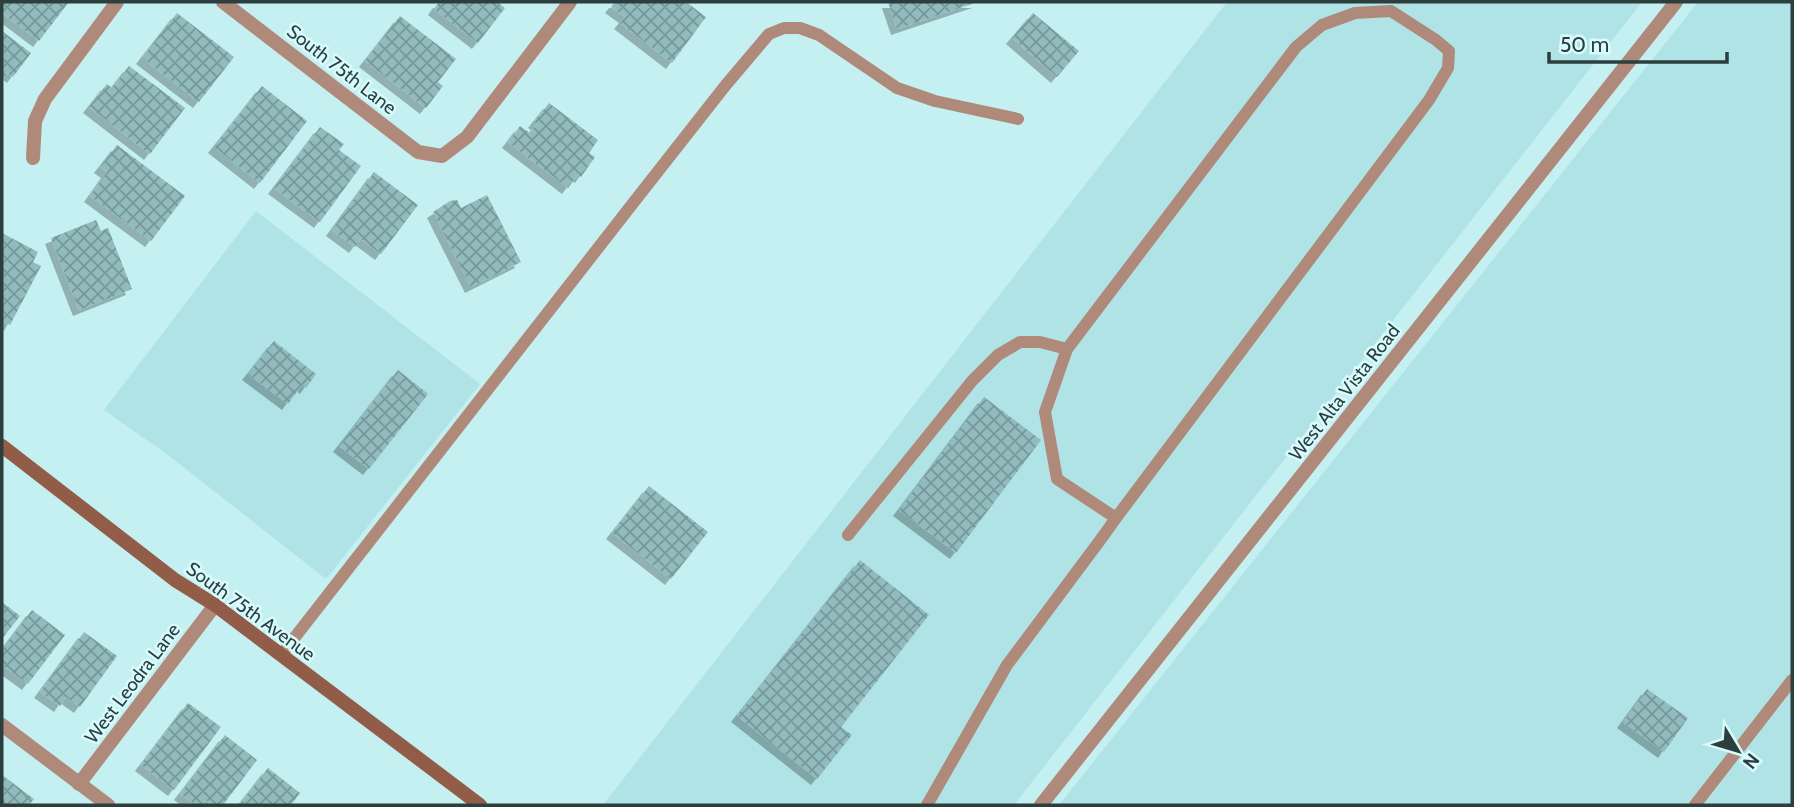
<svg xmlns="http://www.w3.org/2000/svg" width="1794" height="807" font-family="Cabin,sans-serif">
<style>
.built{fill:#afe3e5}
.building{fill:url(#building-cross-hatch);filter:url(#shadow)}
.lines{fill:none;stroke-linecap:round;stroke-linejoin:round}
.service{stroke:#af8a7b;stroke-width:12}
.minor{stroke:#af8a7b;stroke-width:14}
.secondary{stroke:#925d48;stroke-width:14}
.labels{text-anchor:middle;stroke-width:5;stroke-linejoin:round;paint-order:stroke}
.street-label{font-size:19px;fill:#2d3e3f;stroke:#d8fbfd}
</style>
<defs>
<pattern id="building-cross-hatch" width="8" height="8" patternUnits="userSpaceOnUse" patternTransform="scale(1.75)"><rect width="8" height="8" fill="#91bbbd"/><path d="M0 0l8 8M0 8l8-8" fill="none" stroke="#77999b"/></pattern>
<filter id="shadow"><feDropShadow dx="-6" dy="6" stdDeviation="0" flood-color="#0004"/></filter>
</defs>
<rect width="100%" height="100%" fill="#c4f0f2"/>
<!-- built -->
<g class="built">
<path d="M1227 2H1642L1014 805H603Z"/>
<path d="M1698 2H1792V805H1059Z"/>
<path d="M256 211 480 384 326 579 168 455 104 410Z"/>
</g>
<!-- building -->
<g class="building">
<path d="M2 2H69L39 41 2 13Z"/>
<path d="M439 2H497L505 8 478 43 434 9Z"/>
<path d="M615 2H686L706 17 672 63 620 23 625 17 611 7Z"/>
<path d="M888 2H978L897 29Z"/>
<path d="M177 13 234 57 199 102 142 58Z"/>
<path d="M1033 13 1079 51 1057 77 1012 38Z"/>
<path d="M400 16 456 59 438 82 443 86 426 108 365 61Z"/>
<path d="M2 31 31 53 13 77 8 73 2 81Z"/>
<path d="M129 66 185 108 150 154 89 107 107 84 112 88Z"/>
<path d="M262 86 307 121 260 183 214 147Z"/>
<path d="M549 103 598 140 589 153 595 157 581 177 578 175 568 188 508 142 520 126 530 133 537 124 534 122Z"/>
<path d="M320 127 344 144 339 150 361 166 320 222 274 188Z"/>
<path d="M117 145 185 196 151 241 90 196 107 172 100 167Z"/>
<path d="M374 172 418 205 381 254 361 239 355 247 332 230Z"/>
<path d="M487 195 521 262 471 287 433 212 450 201 457 200 461 208Z"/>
<path d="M96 220 101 231 108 228 132 289 79 310 51 238Z"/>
<path d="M2 233 38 252 33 262 41 266 10 325 2 321Z"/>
<path d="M274 341 316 374 306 388 302 385 288 404 248 374Z"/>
<path d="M398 370 428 394 369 469 339 446Z"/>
<path d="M984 397 1041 440 956 553 899 510Z"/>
<path d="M649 486 708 532 671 579 612 533Z"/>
<path d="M860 560 929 615 841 727 852 735 817 779 737 716Z"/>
<path d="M2 602 20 616 2 639Z"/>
<path d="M32 610 65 635 28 684 2 665V650Z"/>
<path d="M84 632 117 656 80 707 66 697 60 706 40 692Z"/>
<path d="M1647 689 1688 718 1664 752 1623 722Z"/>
<path d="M188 703 221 727 174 790 141 765Z"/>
<path d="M225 735 257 760 223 805H212L206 800 202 805H196L180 794Z"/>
<path d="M268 768 300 793 291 805H239Z"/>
<path d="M2 775 34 799 29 805H2Z"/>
</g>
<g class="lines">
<!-- service -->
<g class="service">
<path d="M848 535 972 381 998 355 1020 342H1040L1067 349"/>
<path d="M281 655 630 207 725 86 769 34 784 28H800L819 35 897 88 935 101 1018 119"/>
<path d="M927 805 1007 665 1101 539 1116 518 1429 100 1448 68 1449 51 1436 40 1391 11 1355 13 1322 25 1296 47 1067 349 1045 412 1057 479 1116 518"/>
<path d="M1695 805 1792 680"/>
</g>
<!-- minor -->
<g class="minor">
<path d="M223 2 418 152 442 156 467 137 570 2"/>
<path d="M33 158 35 121 45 99 117 2"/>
<path d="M2 725 108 805"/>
<path d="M79 784 215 605"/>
<path d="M1041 805 1676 2"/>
</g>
<!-- secondary -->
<path class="secondary" d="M2 446 175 580 215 605 480 805"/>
</g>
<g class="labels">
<!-- street labels -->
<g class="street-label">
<text transform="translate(342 69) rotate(38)" y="7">South 75th Lane</text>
<text transform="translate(1344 392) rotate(-52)" y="7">West Alta Vista Road</text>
<text transform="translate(251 611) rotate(36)" y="7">South 75th Avenue</text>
<text transform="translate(132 683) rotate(-53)" y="7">West Leodra Lane</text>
</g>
</g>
<!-- border -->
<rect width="1794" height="807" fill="none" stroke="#2d3e3f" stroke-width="7"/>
<!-- north arrow -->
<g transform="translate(1738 751) rotate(128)" stroke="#d8fbfd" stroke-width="5" paint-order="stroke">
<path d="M0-5L12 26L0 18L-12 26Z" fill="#2d3e3f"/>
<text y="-10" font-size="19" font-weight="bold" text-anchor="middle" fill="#2d3e3f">N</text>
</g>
<!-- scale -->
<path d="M1549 52v10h178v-10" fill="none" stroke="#2d3e3f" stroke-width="3.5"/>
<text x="1560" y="52" font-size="21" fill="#2d3e3f" stroke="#d8fbfd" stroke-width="5" paint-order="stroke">50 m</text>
</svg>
